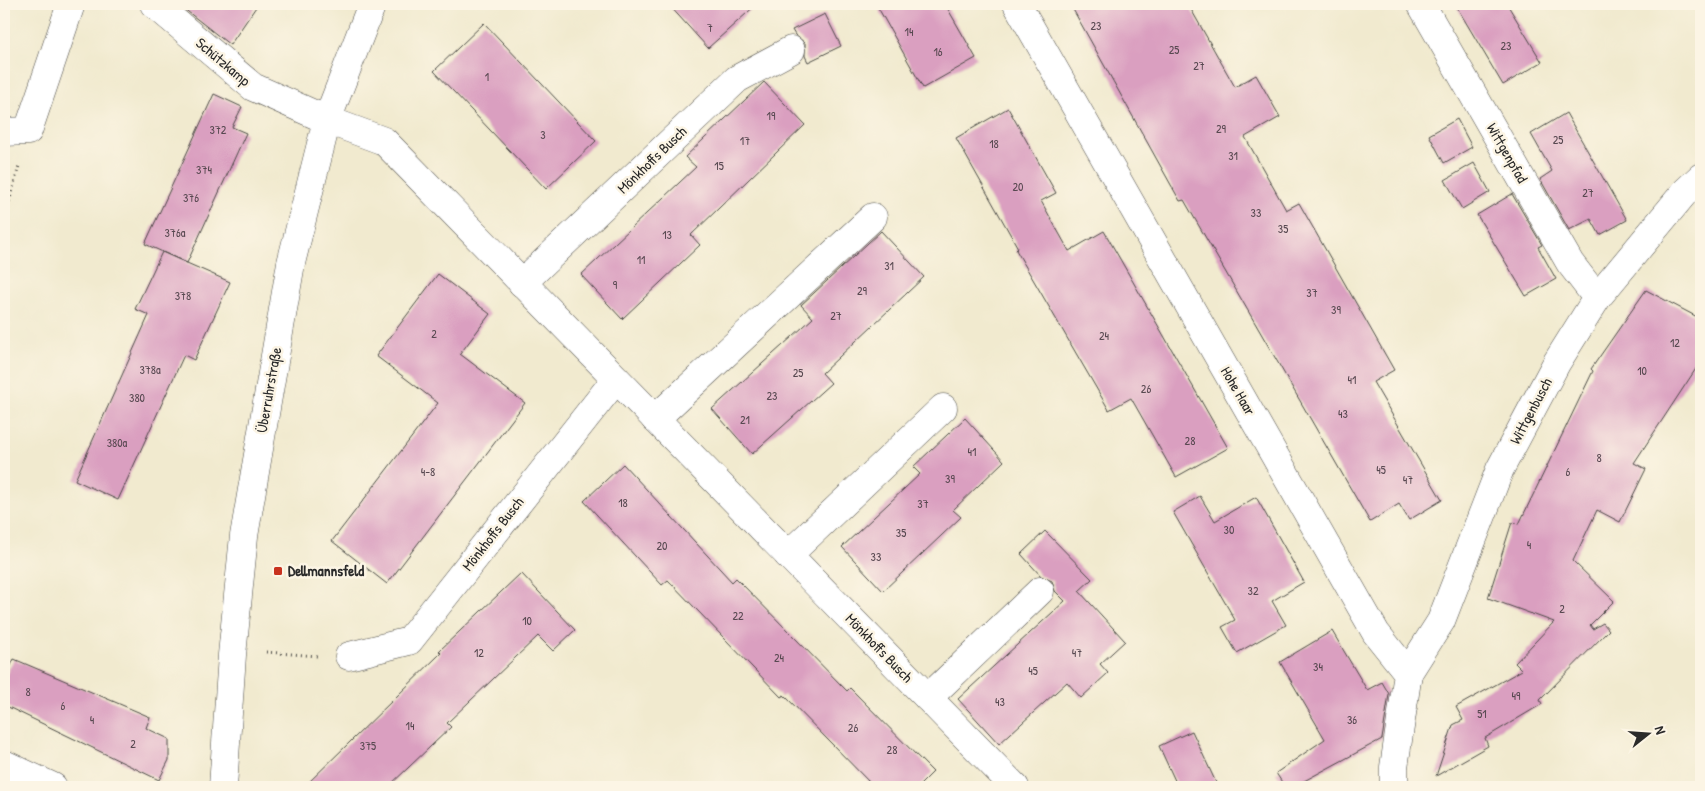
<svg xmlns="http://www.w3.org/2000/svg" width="1705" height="791" font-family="'Patrick Hand',sans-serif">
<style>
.building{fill:#da9fc0}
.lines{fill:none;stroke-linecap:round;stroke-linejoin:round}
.minor-casing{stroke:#494844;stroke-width:29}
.major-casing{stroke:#494844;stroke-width:29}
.path{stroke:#494844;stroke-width:3;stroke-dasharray:1 4;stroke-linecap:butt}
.minor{stroke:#fff;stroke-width:28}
.major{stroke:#fff;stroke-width:28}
.poi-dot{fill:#c8321e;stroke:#fcf5e5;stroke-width:2}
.labels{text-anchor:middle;stroke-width:5;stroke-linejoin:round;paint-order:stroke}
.number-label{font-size:12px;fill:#574850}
.street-label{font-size:15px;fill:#2b2b2b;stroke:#fcf5e5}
.poi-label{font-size:15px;font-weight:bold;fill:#2b2b2b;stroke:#fcf5e5;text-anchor:start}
</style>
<rect width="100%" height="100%" fill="#fcf5e5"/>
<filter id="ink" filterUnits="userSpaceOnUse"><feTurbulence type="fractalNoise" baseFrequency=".02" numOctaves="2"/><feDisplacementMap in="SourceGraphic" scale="10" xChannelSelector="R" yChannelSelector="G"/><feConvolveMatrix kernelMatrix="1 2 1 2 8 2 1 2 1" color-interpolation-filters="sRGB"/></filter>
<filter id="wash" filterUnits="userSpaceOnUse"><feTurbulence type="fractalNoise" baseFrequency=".0096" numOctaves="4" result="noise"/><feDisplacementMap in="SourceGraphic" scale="20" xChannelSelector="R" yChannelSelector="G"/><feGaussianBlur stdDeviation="1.12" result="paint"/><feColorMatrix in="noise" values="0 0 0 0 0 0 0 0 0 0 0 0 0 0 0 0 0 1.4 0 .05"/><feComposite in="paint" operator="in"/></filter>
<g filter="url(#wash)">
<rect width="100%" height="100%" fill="#f1eacf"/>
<g id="blocks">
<!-- building -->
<g class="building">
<path d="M178 4H258L230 45Z"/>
<path d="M668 4H757L708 48Z"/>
<path d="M876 4H945L976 58 923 88Z"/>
<path d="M1070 4H1188L1235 87 1256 75 1280 117 1245 137 1286 210 1299 203 1394 370 1373 382 1442 500 1409 520 1399 504 1370 522 1184 200 1180 201Z"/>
<path d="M1455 4H1507L1542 62 1503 85Z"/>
<path d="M825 14 841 46 808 62 805 56V43L795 35 792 30Z"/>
<path d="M484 23 596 141 546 189 434 71Z"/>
<path d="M764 82 805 125 691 235 700 245 622 319 581 275 696 167 685 157Z"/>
<path d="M214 94 242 107 232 127 246 133 187 263 145 244Z"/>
<path d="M1008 108 1056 193 1041 201 1069 251 1104 231 1228 448 1176 477 1131 398 1109 410 1016 250 1018 248 956 138Z"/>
<path d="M1566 113 1627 220 1600 235 1591 219 1569 230 1540 179 1552 171 1531 134Z"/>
<path d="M1457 119 1472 147 1444 163 1429 135Z"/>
<path d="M1474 163 1490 192 1462 209 1445 180Z"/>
<path d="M1512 194 1542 245 1538 247 1556 279 1526 296 1477 215Z"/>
<path d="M881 231 924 277 822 373 831 383 752 454 712 409 813 318 801 305Z"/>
<path d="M162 252 230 282 194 360 184 355 118 500 75 480 149 315 135 309Z"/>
<path d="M438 274 490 314 460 354 525 403 387 584 332 541 438 403 376 356Z"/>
<path d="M1646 290 1701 319V361L1634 463 1646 469 1620 522 1597 510 1573 561 1614 601 1590 625 1593 629 1603 623 1609 630 1540 700 1542 704 1485 738 1488 746 1436 776 1453 725 1463 720 1456 707 1522 670 1515 663 1554 622 1488 598 1512 522 1519 524 1593 371 1591 369Z"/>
<path d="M965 418 1004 461 953 510 961 517 883 591 842 547 920 474 913 467Z"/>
<path d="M623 464 732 582 736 578 847 691 850 688 933 772 918 787H874L784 695 781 697 668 580 662 585 584 501Z"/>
<path d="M1200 496 1215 521 1256 497 1304 582 1272 601 1286 625 1237 653 1222 627 1235 620 1173 512Z"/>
<path d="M1045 531 1092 579 1079 591 1125 641 1100 664 1108 673 1081 698 1067 682 999 744 958 699 1065 601 1055 591 1052 581 1041 576 1021 554Z"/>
<path d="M521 573 575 630 553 651 538 636 447 723 451 727 388 787H304L441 653 439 651Z"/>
<path d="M1332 631 1367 690 1382 682 1389 694 1382 739 1293 787H1285L1276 773 1325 739 1280 662Z"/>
<path d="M14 659 150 717 146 728 169 739V760L159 780 4 705V679Z"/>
<path d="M1192 731 1218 787H1178L1159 746Z"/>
</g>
</g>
</g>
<g filter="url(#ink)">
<use href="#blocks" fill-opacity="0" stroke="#494844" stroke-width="1"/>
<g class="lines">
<defs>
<g id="minor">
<path d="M154 4 253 87 327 120 384 141 1015 787"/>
<path d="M1017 4 1376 633 1408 673 1394 767V787"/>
<path d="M1421 4 1570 263 1597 298"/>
<path d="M4 132 28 131 71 4"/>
<path d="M522 283 737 79 791 50"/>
<path d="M655 419 873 217"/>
<path d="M788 555 943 408"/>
<path d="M349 656 409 641 616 379"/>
<path d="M1408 673 1441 621 1500 469 1557 362 1597 298 1685 192 1701 177"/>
<path d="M928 698 1040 591"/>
<path d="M4 764 53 787"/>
</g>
<path id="major" d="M223 787 232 655 244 536 291 263 327 120 372 4"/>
</defs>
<!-- minor casing -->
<use href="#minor" class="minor-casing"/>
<!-- major casing -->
<use href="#major" class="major-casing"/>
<!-- path -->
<g class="path">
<path d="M4 221 19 166"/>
<path d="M266 652 317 656"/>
</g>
<!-- minor -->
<use href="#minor" class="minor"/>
<!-- major -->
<use href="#major" class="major"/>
</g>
</g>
<!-- markers -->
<rect class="poi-dot" x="273" y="566" width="10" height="10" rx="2.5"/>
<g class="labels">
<!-- number labels -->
<g class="number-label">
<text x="1096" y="30">23</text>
<text x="710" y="32">7</text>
<text x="909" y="36">14</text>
<text x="1506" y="50">23</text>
<text x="1174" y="54">25</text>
<text x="938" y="56">16</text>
<text x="1199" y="70">27</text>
<text x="487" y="81">1</text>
<text x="771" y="120">19</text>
<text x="1221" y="133">29</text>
<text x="218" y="134">372</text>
<text x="543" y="139">3</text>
<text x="1558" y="144">25</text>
<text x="745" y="145">17</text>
<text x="994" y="148">18</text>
<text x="1233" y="160">31</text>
<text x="719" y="170">15</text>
<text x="204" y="174">374</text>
<text x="1018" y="191">20</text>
<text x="1588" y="197">27</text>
<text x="191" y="202">376</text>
<text x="1256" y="217">33</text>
<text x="1283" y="233">35</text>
<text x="175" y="237">376a</text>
<text x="667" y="239">13</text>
<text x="641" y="264">11</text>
<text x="889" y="270">31</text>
<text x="615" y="289">9</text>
<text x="862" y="295">29</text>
<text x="1312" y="297">37</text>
<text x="183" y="300">378</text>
<text x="1336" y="314">39</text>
<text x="836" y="320">27</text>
<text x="434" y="338">2</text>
<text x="1104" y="340">24</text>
<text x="1675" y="347">12</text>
<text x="150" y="374">378a</text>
<text x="1642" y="375">10</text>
<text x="798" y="377">25</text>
<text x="1352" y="384">41</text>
<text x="1146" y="393">26</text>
<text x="772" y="400">23</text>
<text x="137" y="402">380</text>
<text x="1343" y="418">43</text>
<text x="745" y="424">21</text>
<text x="1190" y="445">28</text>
<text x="117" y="447">380a</text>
<text x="972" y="456">41</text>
<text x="1599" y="462">8</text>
<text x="1381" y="474">45</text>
<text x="428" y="476">4-8</text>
<text x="1568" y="476">6</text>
<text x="950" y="483">39</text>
<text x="1408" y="484">47</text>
<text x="623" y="507">18</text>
<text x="923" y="508">37</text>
<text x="1229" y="534">30</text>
<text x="901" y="537">35</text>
<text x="1529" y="549">4</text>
<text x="662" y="550">20</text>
<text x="876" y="561">33</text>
<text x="1253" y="595">32</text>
<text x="1562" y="613">2</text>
<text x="738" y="620">22</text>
<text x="527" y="625">10</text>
<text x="479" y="657">12</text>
<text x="1077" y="657">47</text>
<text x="779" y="662">24</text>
<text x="1318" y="671">34</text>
<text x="1033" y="675">45</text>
<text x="28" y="696">8</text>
<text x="1516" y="700">49</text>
<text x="1000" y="706">43</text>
<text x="63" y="710">6</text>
<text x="1482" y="718">51</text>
<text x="92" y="724">4</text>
<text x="1352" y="724">36</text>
<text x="410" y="730">14</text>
<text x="853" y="732">26</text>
<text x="133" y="748">2</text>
<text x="368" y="750">375</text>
<text x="892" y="754">28</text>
</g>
<!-- street labels -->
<g class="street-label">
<text transform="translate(223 62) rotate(40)" y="5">Schützkamp</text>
<text transform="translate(1507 153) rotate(60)" y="5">Wittgenpfad</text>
<text transform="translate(652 160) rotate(-44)" y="5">Mönkhoffs Busch</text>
<text transform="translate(269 390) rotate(-80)" y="5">Überruhrstraße</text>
<text transform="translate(1238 391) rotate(60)" y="5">Hohe Haar</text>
<text transform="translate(1531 411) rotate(-62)" y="5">Wittgenbusch</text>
<text transform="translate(493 534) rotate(-52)" y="5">Mönkhoffs Busch</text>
<text transform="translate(879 648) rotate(46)" y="5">Mönkhoffs Busch</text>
</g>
<!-- poi labels -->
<g class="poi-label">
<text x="288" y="576">Dellmannsfeld</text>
</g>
</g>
<!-- margin -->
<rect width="1705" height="791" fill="none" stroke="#fcf5e5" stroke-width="20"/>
<!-- north arrow -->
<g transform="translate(1648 734) rotate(73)" stroke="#fcf5e5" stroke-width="4" paint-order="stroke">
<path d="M0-4L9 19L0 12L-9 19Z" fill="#2b2b2b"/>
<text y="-8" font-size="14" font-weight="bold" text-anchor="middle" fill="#2b2b2b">N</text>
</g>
</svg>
